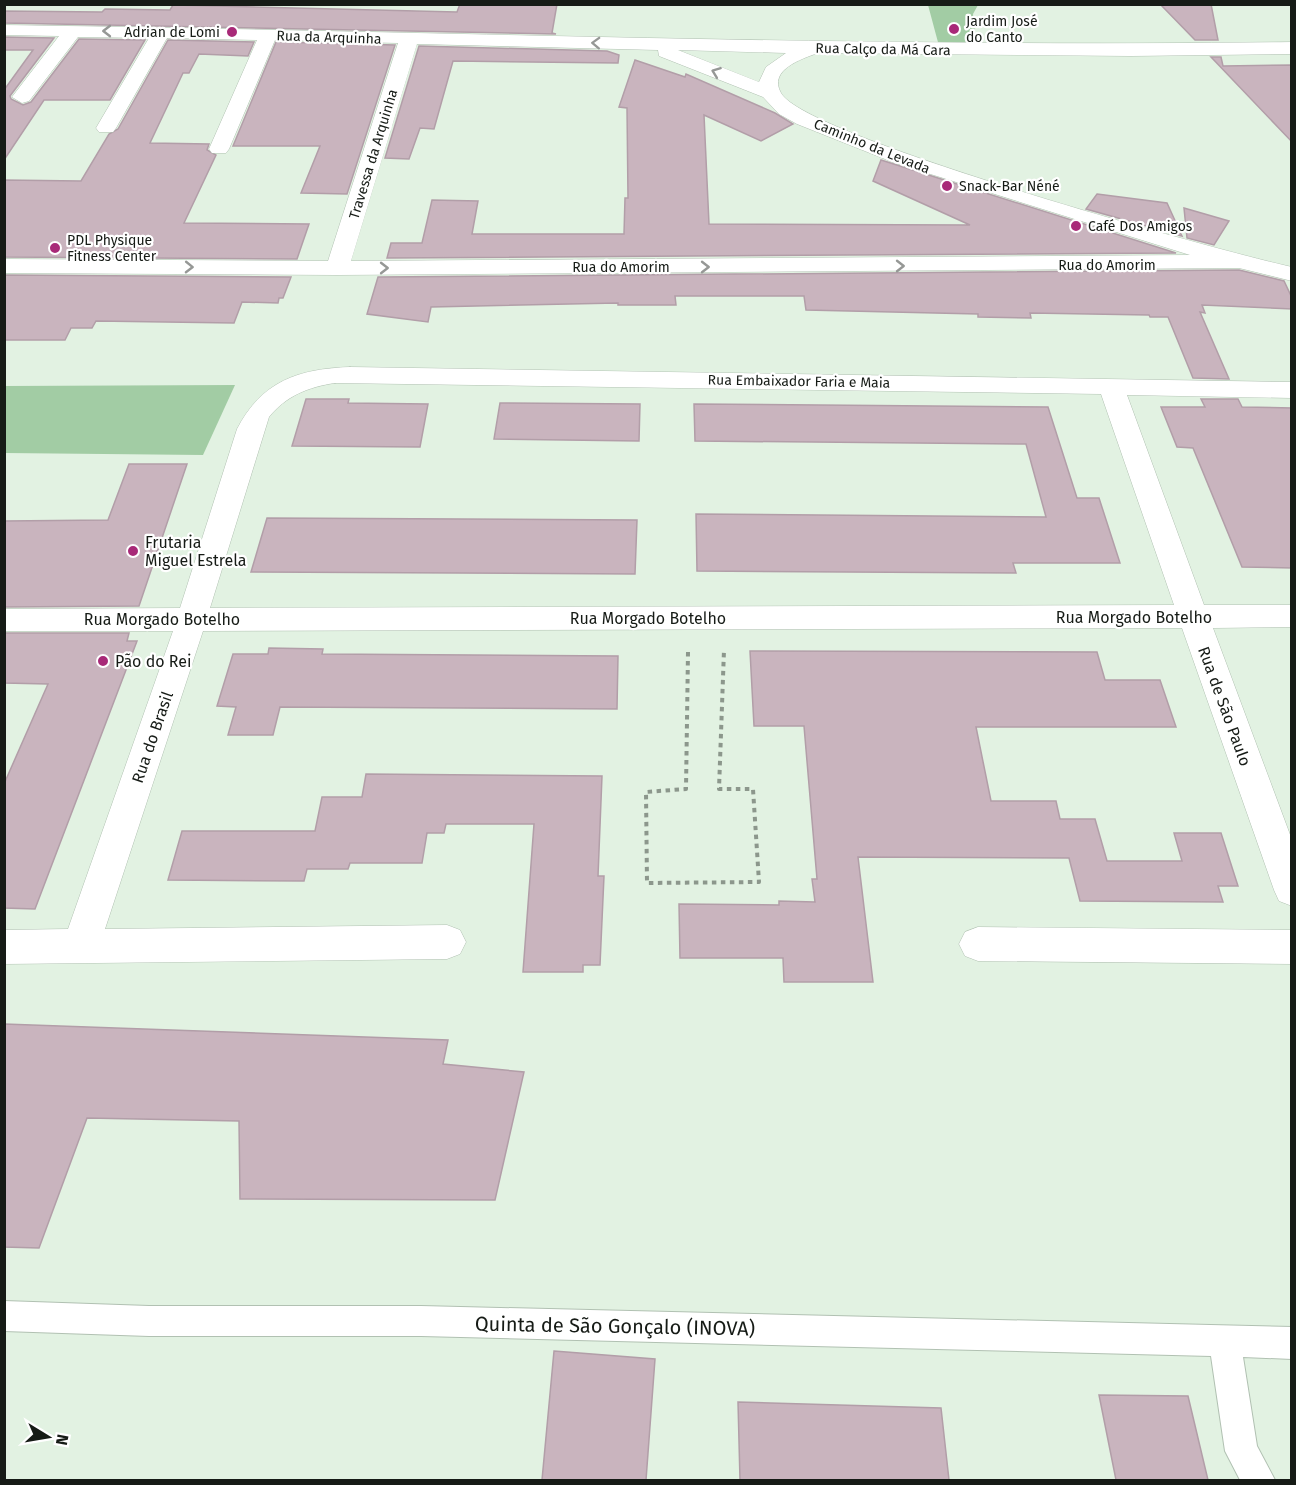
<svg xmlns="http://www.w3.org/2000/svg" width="1296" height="1485" font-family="'Fira Sans',sans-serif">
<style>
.green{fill:#a2cca4}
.building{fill:#c9b4be;stroke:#b29ea8;stroke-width:1.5}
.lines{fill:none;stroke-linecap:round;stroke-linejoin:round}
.service-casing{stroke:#b1c1b2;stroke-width:2}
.minor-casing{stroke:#b1c1b2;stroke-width:1}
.path{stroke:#8c978c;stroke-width:4;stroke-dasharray:4.5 4.5;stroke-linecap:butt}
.service{fill:#fff;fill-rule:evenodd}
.minor{fill:#fff;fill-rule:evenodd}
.oneway{stroke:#969896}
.poi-dot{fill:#a82978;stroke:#fff;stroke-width:2}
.labels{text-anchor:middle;stroke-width:4.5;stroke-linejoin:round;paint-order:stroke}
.far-poi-label{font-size:14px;fill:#161b16;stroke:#fff;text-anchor:start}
.far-street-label{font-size:14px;fill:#161b16;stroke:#fff}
.poi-label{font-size:16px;fill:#161b16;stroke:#fff;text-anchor:start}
.street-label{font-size:16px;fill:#161b16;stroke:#fff}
.near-street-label{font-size:20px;fill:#161b16;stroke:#fff}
</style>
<rect width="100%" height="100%" fill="#e2f2e2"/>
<!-- green -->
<g class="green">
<path d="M928 5H978L973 14 976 44 939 46Z"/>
<path d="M235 385 203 455 5 453V386Z"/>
</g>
<!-- building -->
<g class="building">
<path d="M460 4H557L552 33 556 34 4 23V11L102 12 105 9 170 10 173 5 457 12Z"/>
<path d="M1160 4H1211L1218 40H1195Z"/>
<path d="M4 37 54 38 10 96 11 99 23 105 31 102 79 39 145 40 110 100H44L4 160V90L33 50H4Z"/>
<path d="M168 40 254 42 248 56 199 54 189 73H183L150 143 209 144 207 150 216 155 184 223 309 224 297 259 4 257V180L81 181 109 134 118 129Z"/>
<path d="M276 42 395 45 347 194 301 193 320 146H233Z"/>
<path d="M419 46 607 51 619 55 618 63 453 61 434 129 420 128 409 159 385 158Z"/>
<path d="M1211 57H1221L1223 66 1292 65V142Z"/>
<path d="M635 60 685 77 686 74 775 113 793 124 761 141 704 115 709 224 970 225 873 181 881 160 1176 253 387 258 391 243H422L432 200 478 201 472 234H624L625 198H628L627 108 619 107Z"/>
<path d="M1097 194 1167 203 1182 236 1086 209Z"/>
<path d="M1184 208 1229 221 1214 245 1187 238Z"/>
<path d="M1239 270 1284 281 1292 298V309L1202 305 1205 313 1200 312 1229 379 1193 378 1168 317H1150L1149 315 1030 313 1031 318 978 317V314L806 310 804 296H675L676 305H618V303L431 307 428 322 367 314 378 277Z"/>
<path d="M4 275 291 277 283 298H279L278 303 242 302 234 323 96 321 92 328H71L65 340H4Z"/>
<path d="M306 399H349L348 403 428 404 420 447 292 446Z"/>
<path d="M1201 399H1238L1242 407 1292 408V568L1242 567 1193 448 1177 447 1161 407H1205Z"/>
<path d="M500 403 640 404 639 441 494 439Z"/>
<path d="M694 404 1048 407 1077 498H1099L1120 563H1013L1016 573 697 571 696 514 1046 517 1026 444 695 441Z"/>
<path d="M129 464H187L139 606 4 607V521L108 520Z"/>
<path d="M267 518 637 520 635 574 251 572Z"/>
<path d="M4 633H129L127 641H137L35 909 4 908V784L48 684 4 683Z"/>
<path d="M269 648 323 649 322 654 618 656 617 709 280 707 273 735H228L236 707 217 706 233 654H268Z"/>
<path d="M750 651 1097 652 1105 680H1160L1176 727H976L991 801H1056L1060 819H1095L1107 861H1182L1174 833H1221L1238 886H1218L1223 902 1080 901 1069 858 858 857 873 982H784L783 958H680L679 904 779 905V901L815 902 812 879H817L804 726H754Z"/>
<path d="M366 774 602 776 598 876H604L600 965H583V972H523L534 824H446L444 833H427L422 863H350L348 869H307L304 881 168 880 182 831H315L322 797H362Z"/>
<path d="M4 1024 448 1040 443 1064 524 1072 495 1200 240 1199 239 1121 87 1118 39 1248 4 1247Z"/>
<path d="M554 1351 655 1359 646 1480H542Z"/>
<path d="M1099 1395 1188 1396 1208 1480H1116Z"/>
<path d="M738 1402 941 1408 949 1480H740Z"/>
</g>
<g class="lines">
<defs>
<path id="service" d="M4 1301 149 1306H421L1292 1327V1359L1243 1357 1257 1446 1275 1480H1240L1225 1451 1211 1356 421 1336H149L4 1331Z"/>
<g id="minor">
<path d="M4 25C433 31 862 48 1292 42V54L1131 56 818 53C801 59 768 70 781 93 805 137 1222 252 1292 267V281L1239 268 337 275 4 273V259L328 261 398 43 275 40 229 149 226 153H212L209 149 257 40 167 38 116 128 113 132H99L96 128 149 38 78 37 29 101 22 103 12 97 59 36 4 35ZM417 44 658 50 659 56 763 97 779 114 797 124 895 163 1190 255 351 261ZM678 50 786 53 766 67 759 82Z"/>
<path d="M350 367 1292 382V398L1127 395 1204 605H1292V627L1213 628 1292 840V906L1279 901 1274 890 1182 628 203 631 105 929 447 925 460 930 466 942 460 954 447 959 4 964V930L68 929 173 631H4V609L180 608 237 429C262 381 298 369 350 367ZM335 383 1101 394 1174 605 210 608 269 417C286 396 308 387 335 383Z"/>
<path d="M978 927 1292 930V964L978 961 965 956 959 944 965 932Z"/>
</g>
</defs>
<!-- service casing -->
<use href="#service" class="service-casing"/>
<!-- minor casing -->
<use href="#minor" class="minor-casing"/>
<!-- path -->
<path class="path" d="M688 652 686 789 646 792 647 883 759 882 753 789H719L724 650"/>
<!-- service -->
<use href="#service" class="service"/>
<!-- minor -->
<use href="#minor" class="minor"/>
</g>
<!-- one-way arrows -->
<defs><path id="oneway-chevron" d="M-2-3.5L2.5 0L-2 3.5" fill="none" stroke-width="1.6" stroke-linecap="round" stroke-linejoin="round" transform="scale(1.5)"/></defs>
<g class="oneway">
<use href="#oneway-chevron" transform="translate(107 31) rotate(-180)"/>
<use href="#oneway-chevron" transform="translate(596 43) rotate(-178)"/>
<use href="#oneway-chevron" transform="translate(716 72) rotate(-159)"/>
<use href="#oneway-chevron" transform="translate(900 266)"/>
<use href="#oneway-chevron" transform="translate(189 267) rotate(1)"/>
<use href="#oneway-chevron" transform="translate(705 267)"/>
<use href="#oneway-chevron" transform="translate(384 268)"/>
</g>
<!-- markers -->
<g class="poi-dot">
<circle cx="954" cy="29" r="6"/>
<circle cx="232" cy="32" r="6"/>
<circle cx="947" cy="186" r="6"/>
<circle cx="1076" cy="226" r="6"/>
<circle cx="55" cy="248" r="6"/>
<circle cx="133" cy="551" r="6"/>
<circle cx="103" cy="661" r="6"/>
</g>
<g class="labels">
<!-- far-poi labels -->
<g class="far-poi-label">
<text x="966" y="26">Jardim José<tspan x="966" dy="16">do Canto</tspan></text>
<text x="220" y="37" text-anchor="end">Adrian de Lomi</text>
<text x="959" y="191">Snack-Bar Néné</text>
<text x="1088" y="231">Café Dos Amigos</text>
<text x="67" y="245">PDL Physique<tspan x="67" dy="16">Fitness Center</tspan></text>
</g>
<!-- far-street labels -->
<g class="far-street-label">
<text transform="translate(329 37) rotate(2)" y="5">Rua da Arquinha</text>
<text transform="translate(883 49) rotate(1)" y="5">Rua Calço da Má Cara</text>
<text transform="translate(872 146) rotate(22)" y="5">Caminho da Levada</text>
<text transform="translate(373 154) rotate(-73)" y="5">Travessa da Arquinha</text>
<text x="1107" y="270">Rua do Amorim</text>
<text x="621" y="272">Rua do Amorim</text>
<text transform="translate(799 381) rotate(1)" y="5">Rua Embaixador Faria e Maia</text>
</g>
<!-- poi labels -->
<g class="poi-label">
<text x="145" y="548">Frutaria<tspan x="145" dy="18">Miguel Estrela</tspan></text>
<text x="115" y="667">Pão do Rei</text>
</g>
<!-- street labels -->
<g class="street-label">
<text x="1134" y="623">Rua Morgado Botelho</text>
<text x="648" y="624">Rua Morgado Botelho</text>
<text x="162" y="625">Rua Morgado Botelho</text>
<text transform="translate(1225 706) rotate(70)" y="6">Rua de São Paulo</text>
<text transform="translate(152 737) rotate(-71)" y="6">Rua do Brasil</text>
</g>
<!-- near-street labels -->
<g class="near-street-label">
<text transform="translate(615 1326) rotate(1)" y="7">Quinta de São Gonçalo (INOVA)</text>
</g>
</g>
<!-- border -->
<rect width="1296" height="1485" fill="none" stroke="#161b16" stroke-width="12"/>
<!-- north arrow -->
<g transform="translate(48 1437) rotate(101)" stroke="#ffffff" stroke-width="4.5" paint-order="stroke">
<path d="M0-4.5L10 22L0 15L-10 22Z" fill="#161b16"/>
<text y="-9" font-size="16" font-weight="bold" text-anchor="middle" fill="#161b16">N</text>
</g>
</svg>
